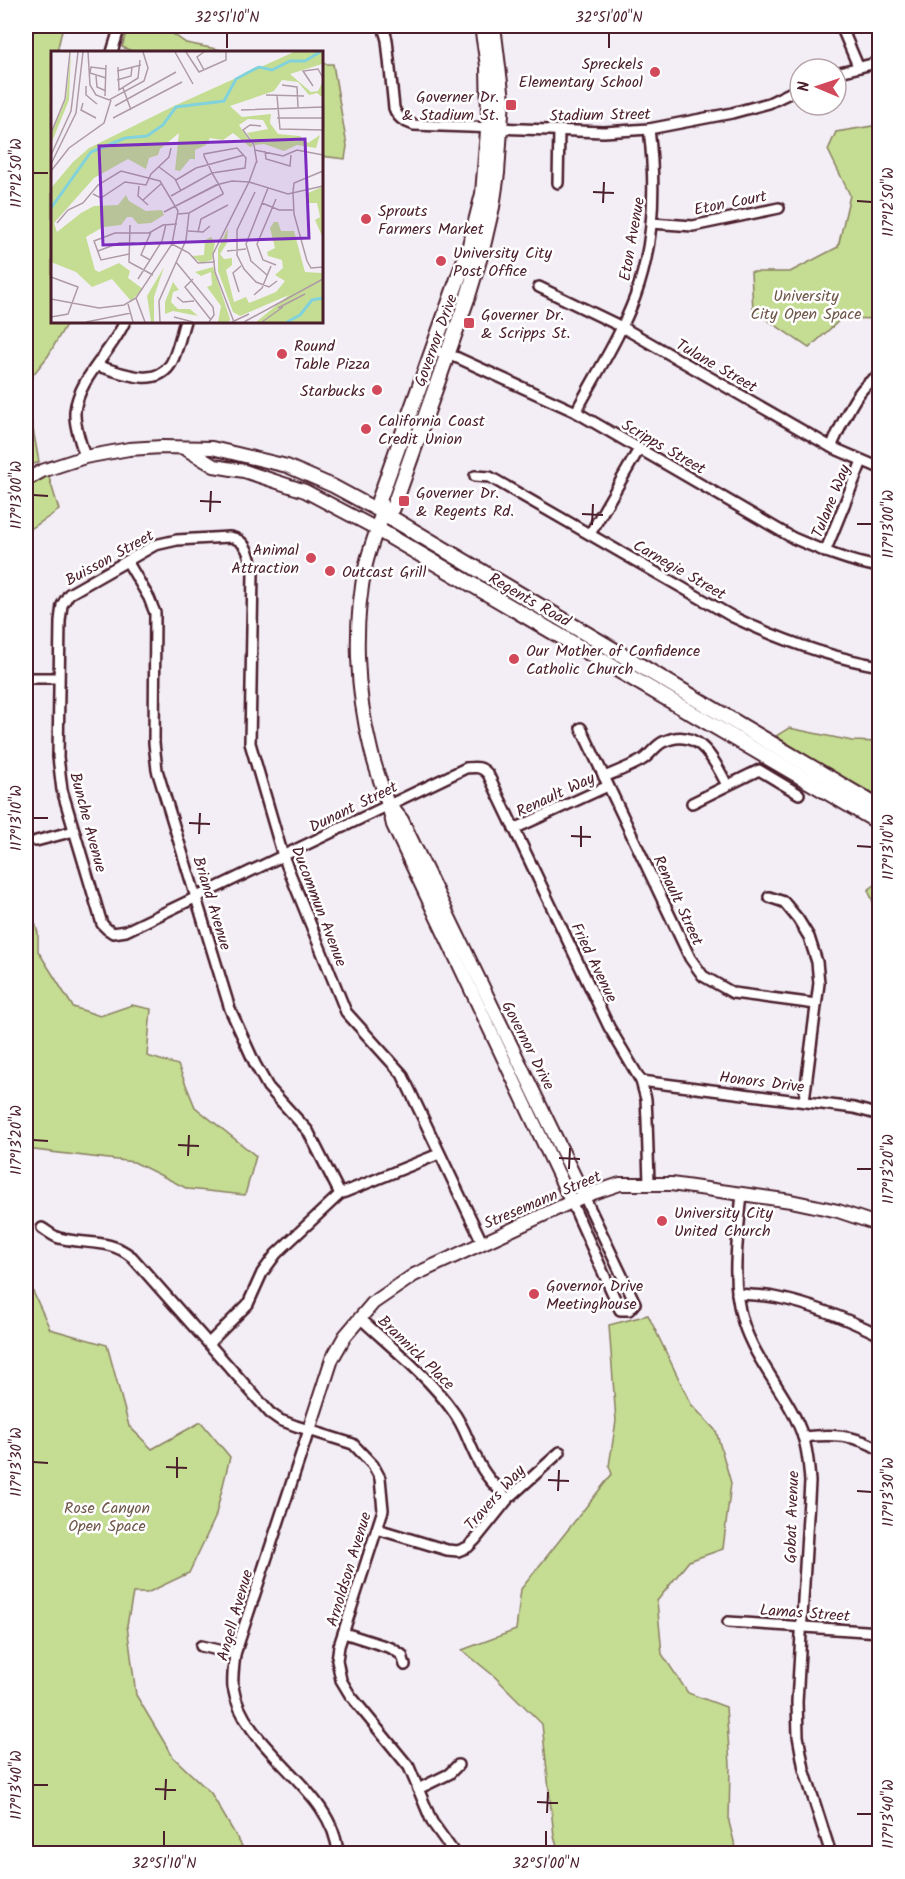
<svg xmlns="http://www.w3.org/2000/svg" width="905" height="1879" font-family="Kalam,sans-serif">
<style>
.green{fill:#c5dd93;stroke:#887e5f;stroke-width:1.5}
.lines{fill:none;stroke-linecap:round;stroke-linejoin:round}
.minor-casing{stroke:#4a1f2b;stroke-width:14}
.tertiary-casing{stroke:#4a1f2b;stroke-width:16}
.secondary-casing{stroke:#4a1f2b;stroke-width:18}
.minor{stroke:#fff;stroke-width:9}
.tertiary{stroke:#fff;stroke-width:12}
.secondary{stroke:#fff;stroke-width:14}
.ticks{fill:none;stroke:#4a1f2b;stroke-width:2}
.poi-dot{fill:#d1495b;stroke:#fff;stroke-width:2}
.labels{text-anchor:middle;stroke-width:5;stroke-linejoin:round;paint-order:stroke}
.poi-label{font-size:16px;fill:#4a1f2b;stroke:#fff;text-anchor:start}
.street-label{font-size:16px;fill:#4a1f2b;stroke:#fff}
.park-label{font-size:16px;fill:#6f584a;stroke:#fff}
.inset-river{fill:none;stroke:#82d2dc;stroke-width:3}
.inset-road{fill:none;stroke:#af9ba5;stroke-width:1.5}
.view{fill:#7b2cbf;fill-opacity:0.15;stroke:#7b2cbf;stroke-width:3}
.inset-edge{fill:none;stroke:#4a1f2b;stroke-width:3}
.neatline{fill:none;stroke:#4a1f2b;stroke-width:2}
.ticks-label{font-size:15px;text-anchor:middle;fill:#4a1f2b}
</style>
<rect width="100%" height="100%" fill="#f3eef6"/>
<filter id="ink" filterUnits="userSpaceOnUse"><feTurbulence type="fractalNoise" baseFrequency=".0167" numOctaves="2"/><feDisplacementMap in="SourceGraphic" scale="12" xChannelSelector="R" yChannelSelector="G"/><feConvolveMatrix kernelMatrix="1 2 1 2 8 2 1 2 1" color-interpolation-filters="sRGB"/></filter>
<g filter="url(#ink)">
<!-- green -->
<g class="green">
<path d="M26 26H63L57 52H52V321H68L48 356 32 376 27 396 39 462 26 467Z"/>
<path d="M128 26H173V34L186 43 231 52H134L122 47Z"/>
<path d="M321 64H333L347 146 345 159 321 156Z"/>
<path d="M879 125V319L842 318 809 348 753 310 751 272H790L838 247 850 195 828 150 836 132Z"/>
<path d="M48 474 59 510 26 532V483Z"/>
<path d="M789 728 852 741 879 742V797L809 758 776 736Z"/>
<path d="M879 882V916L868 890Z"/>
<path d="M26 902 29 903 38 933V951L73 1007 100 1016 132 1005 151 1009 147 1056 178 1065 195 1107 256 1156 245 1195 188 1189 134 1162 26 1149Z"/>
<path d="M26 1276 50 1329 107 1345 129 1426 152 1449 201 1422 230 1457 215 1518 189 1573 147 1593H133L127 1625 136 1695 173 1757 211 1793 246 1853H26Z"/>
<path d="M648 1315 691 1404 716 1431 731 1483 723 1549 689 1561 657 1601 662 1654 688 1693 726 1707 730 1765 729 1822 737 1853H559L554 1836 542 1724 494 1676 462 1650 516 1630 521 1589 612 1474 609 1466 616 1421 609 1325Z"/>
</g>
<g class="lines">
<defs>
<g id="minor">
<path d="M383 26 387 40 394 108C398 119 404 121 414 125L604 132 649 129 732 113 769 103 800 88"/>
<path d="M841 26 858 66"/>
<path d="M112 52 120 26"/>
<path d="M836 73 880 62"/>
<path d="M558 183 559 130"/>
<path d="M651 223 693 226 779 208"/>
<path d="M539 287 622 327 831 447 880 468"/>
<path d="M433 350 458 358 576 412 793 538C821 550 849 562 880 567"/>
<path d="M97 366C119 371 154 389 170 365 177 355 181 333 185 321"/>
<path d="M576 412C596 374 620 337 635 297 655 243 656 186 649 129"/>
<path d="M831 447C841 427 857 383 880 376"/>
<path d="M85 457C81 443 74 426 75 411 79 377 112 352 125 321"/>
<path d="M475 476 490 477 733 617C781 640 827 657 880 666"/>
<path d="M590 534 639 449"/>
<path d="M825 552 862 461"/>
<path d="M127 561 149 598 155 613 154 743 157 770 230 1009 255 1064 268 1087 308 1131 340 1194"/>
<path d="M26 678H58"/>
<path d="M581 728 690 958 703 976 733 993 816 1004"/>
<path d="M604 777C616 772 630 767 642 760 650 755 655 746 663 742 698 725 714 760 727 785"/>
<path d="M692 803 759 770 799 794"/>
<path d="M514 829 608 786"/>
<path d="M36 841 74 831"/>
<path d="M769 897 784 902 798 919 809 937 817 962 819 983 804 1101"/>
<path d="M641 1081 854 1108 880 1115"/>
<path d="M742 1194C738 1237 730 1280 743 1322 756 1364 791 1398 803 1437 808 1451 809 1467 810 1482L797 1702 798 1736 804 1769 831 1854"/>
<path d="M571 1201 620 1310H629L635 1303 584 1196"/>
<path d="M42 1228C47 1231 53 1236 59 1238 85 1245 109 1238 132 1257L270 1413 280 1420 296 1426 353 1444 373 1465 380 1478 383 1510 339 1646 337 1660 341 1680 350 1695 409 1767 432 1822 455 1854"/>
<path d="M482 1242 402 1074 346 1012 283 856 250 743 253 572C250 556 247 539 229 537L177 540 155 545 69 594 62 605 60 621 58 757 62 790 102 924 107 929 113 933 126 931 466 768C476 767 481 766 488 774L609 1027 641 1081 646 1099 647 1120 649 1183"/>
<path d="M737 1294C751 1295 765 1295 779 1298 814 1305 847 1319 880 1335"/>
<path d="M360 1318C391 1347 427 1375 452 1410 464 1425 468 1442 477 1459 484 1475 496 1487 508 1499"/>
<path d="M209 1343 248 1304 262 1273 276 1254 340 1194 439 1154"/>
<path d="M309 1430 235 1654C234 1665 232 1676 233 1687 243 1751 334 1788 338 1854"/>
<path d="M803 1437C830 1434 856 1434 880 1450"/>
<path d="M377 1529 447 1550 458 1551 468 1547 476 1539 508 1499 560 1452"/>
<path d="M728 1622 880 1632"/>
<path d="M344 1633 391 1648 402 1655 405 1665"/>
<path d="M201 1646 235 1654"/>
<path d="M418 1789 449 1774 458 1765"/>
</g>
<g id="tertiary">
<path d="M184 448 214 466 244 471 305 491 377 529C373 541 369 552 366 564 353 624 356 691 371 750 377 776 388 799 393 825L571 1201"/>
<path d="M26 480 42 471 85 457 129 449 162 447 212 448 287 466 333 486 383 513"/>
<path d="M390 805 402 820 584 1196"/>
<path d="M309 1430 332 1359 345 1336 373 1303 414 1275 584 1196 620 1184H671L791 1201 838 1211 880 1225"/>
</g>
<g id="secondary">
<path d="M482 26 488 66 489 118 483 194 470 245 381 495 379 500 383 513 377 529 880 823"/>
<path d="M383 513 880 808"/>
<path d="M383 513 393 508 468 296 482 250 492 207 497 173 502 99 493 26"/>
</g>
</defs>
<!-- minor casing -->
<use href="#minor" class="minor-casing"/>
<!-- tertiary casing -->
<use href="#tertiary" class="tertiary-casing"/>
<!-- secondary casing -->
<use href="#secondary" class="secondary-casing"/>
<!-- minor -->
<use href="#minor" class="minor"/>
<!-- tertiary -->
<use href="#tertiary" class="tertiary"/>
<!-- secondary -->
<use href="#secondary" class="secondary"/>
</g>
</g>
<!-- ticks -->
<path class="ticks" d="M227 48V33M609 48V33M33 173H48M593 192 614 193M857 201 872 202M603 203 604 182M33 495 48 496M200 501 221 502M210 512 211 491M582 514 603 515M857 524H872M592 525 593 504M33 818H48M189 823 210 824M199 834 200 813M571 836 591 837M857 846 872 847M581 847V826M33 1140 48 1141M178 1145 199 1146M188 1156 189 1135M559 1158 580 1159M569 1169 570 1148M857 1169H872M33 1462 48 1463M166 1467 187 1468M177 1478V1457M548 1480 569 1481M558 1491 559 1470M857 1491 872 1492M33 1785H48M155 1789 176 1790M165 1800 166 1779M537 1802 558 1803M547 1813 548 1792M857 1814H872M164 1846V1831M546 1846V1831"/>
<!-- markers -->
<g class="poi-dot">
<circle cx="655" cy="72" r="6"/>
<rect x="505" y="99" width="12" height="12" rx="3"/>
<circle cx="366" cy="219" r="6"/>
<circle cx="441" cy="261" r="6"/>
<rect x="463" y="317" width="12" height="12" rx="3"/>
<circle cx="282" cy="354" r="6"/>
<circle cx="377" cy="390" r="6"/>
<circle cx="366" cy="429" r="6"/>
<rect x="398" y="495" width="12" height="12" rx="3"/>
<circle cx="311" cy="558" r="6"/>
<circle cx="330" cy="571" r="6"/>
<circle cx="514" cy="659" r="6"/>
<circle cx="662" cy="1221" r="6"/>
<circle cx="534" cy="1294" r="6"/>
</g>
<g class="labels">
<!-- poi labels -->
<g class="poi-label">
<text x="643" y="69" text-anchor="end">Spreckels<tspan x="643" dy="18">Elementary School</tspan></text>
<text x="499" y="102" text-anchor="end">Governer Dr.<tspan x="499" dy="18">&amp; Stadium St.</tspan></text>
<text x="378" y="216">Sprouts<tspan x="378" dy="18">Farmers Market</tspan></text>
<text x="453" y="258">University City<tspan x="453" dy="18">Post Office</tspan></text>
<text x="481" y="320">Governer Dr.<tspan x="481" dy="18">&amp; Scripps St.</tspan></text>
<text x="294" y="351">Round<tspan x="294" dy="18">Table Pizza</tspan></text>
<text x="365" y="396" text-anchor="end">Starbucks</text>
<text x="378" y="426">California Coast<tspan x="378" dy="18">Credit Union</tspan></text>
<text x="416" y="498">Governer Dr.<tspan x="416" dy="18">&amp; Regents Rd.</tspan></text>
<text x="299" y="555" text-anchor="end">Animal<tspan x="299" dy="18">Attraction</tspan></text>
<text x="342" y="577">Outcast Grill</text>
<text x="526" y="656">Our Mother of Confidence<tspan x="526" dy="18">Catholic Church</tspan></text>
<text x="674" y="1218">University City<tspan x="674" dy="18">United Church</tspan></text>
<text x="546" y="1291">Governor Drive<tspan x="546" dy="18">Meetinghouse</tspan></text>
</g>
<!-- street labels -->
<g class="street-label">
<text transform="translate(600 114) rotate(-1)" y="6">Stadium Street</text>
<text transform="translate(730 202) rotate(-11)" y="6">Eton Court</text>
<text transform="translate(631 239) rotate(-80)" y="6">Eton Avenue</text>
<text transform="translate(435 340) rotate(-70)" y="6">Governor Drive</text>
<text transform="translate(717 365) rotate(30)" y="6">Tulane Street</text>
<text transform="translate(664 446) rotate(30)" y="6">Scripps Street</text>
<text transform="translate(830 501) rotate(-68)" y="6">Tulane Way</text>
<text transform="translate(109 557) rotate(-29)" y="6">Buisson Street</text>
<text transform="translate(680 569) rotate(30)" y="6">Carnegie Street</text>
<text transform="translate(530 599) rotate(30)" y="6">Regents Road</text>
<text transform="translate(555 794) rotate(-25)" y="6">Renault Way</text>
<text transform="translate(353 806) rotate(-26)" y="6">Dunant Street</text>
<text transform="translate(89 822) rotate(75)" y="6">Bunche Avenue</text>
<text transform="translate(679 900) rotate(65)" y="6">Renault Street</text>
<text transform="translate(213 903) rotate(73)" y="6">Briand Avenue</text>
<text transform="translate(320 906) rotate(69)" y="6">Ducommun Avenue</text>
<text transform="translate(595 962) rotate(64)" y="6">Fried Avenue</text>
<text transform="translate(529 1045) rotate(63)" y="6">Governor Drive</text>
<text transform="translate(762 1081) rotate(7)" y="6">Honors Drive</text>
<text transform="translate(542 1199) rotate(-23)" y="6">Stresemann Street</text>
<text transform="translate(417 1352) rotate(44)" y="6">Brannick Place</text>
<text transform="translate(494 1497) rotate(-48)" y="6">Travers Way</text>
<text transform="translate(791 1517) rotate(-88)" y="6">Gobat Avenue</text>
<text transform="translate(348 1569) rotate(-73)" y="6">Arnoldson Avenue</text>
<text transform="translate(805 1612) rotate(4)" y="6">Lamas Street</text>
<text transform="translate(234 1615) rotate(-74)" y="6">Angell Avenue</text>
</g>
<!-- park labels -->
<g class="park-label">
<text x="806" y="301">University<tspan x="806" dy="18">City Open Space</tspan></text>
<text x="107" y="1513">Rose Canyon<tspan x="107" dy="18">Open Space</tspan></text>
</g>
</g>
<!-- overview -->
<g transform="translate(51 51)">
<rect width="272" height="272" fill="#f3eef6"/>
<path d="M20 1 18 49 0 93V83L15 48ZM243 1H271V13L239 23 260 41 267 40 271 32V46L266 42 258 44 247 31 231 29 223 40 179 55 191 66 220 63 219 72 227 83 249 85 257 92 269 84 265 97 246 94 233 100 213 93 204 94 196 82 217 78 212 69 197 68 188 74 202 95 199 96 182 82 172 89 159 87 155 94 144 99V108H139L129 120 124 119 128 82 109 98 107 104 98 107 95 118 77 108 43 127 3 172 6 181 30 162 43 155 67 154 75 144 78 150 95 160 111 159 113 164 100 172 87 173 81 166H76L70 174 52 176 35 186 44 219 48 221 68 212 79 220 77 227 92 238 80 250 61 228 41 236 25 221 0 211V137L22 111 38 97 123 55ZM271 136V185L264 169 269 166 266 152H258L257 142ZM223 171H227L230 180H243L254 221 271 222V271H205L238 244 189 265 182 261 167 220V198L177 177 176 192 169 203 173 208 181 207V214L175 219 183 251 195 246 198 252 225 241 234 230 224 224 232 217 231 209 217 205 216 201 224 197 219 177ZM160 186 164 191 161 209 150 212 141 205 153 204 154 189ZM113 216 103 246V271H100L96 245ZM162 216 179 268 178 271H167L170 255 156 236 161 234 160 221 150 225 144 221ZM122 231 128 239 122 241 120 251 127 258H139L147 265 122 260 114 263V251Z" fill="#c5dd93"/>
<path class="inset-river" d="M0 157 40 101 74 87 96 85 112 74 125 56 173 50 185 28 198 21 208 16 221 19 239 10H254L269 1M236 271 249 264 261 249 272 247"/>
<path class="inset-road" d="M37 1 39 34 45 44 58 49 93 30 97 17 92 1M124 1 142 33M135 1 148 21 175 9V1M67 16 68 39 87 27 89 9M55 18 40 16 39 22 55 27M153 19 146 6 153 1M66 20 90 14M45 25 46 36 55 40M66 29 80 25 81 16M231 34 246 36 247 56M35 35V44L46 53M262 35 252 20 267 18 272 27M72 37 80 59M215 44 253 45M54 45 55 14M226 45 229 78 272 79M32 52 30 59 45 67M64 55 125 21M190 59 272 56M62 67 131 31M226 67H272M0 82 14 48 19 1M204 99 232 105 246 99 272 104M214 100 215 108 239 115 240 104M0 104 20 60 27 1M206 112 203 94 192 79 199 74 210 75M0 113 25 62 32 1M108 116 124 128 130 140M0 120 18 97 53 72 60 49M272 120 243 132 242 141 243 163 256 210 260 217 272 216M125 129 145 117 193 104M168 133 113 161 165 134 181 130 198 131 206 109M88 135 87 145 97 154M204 141 186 179V204L193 218 205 231 218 236 226 230M42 143 50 147 74 131 95 134 100 123 118 106 120 97M120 145 161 122 194 117 195 107 186 97 153 103V105L157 113 161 122 167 132 172 142V143L138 162 127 163M92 149 111 132M211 152 228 159H242M79 174 78 211 102 224M137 180 152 181 159 175M147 181 150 168 177 154M121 193 138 202 147 212 164 211M47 200 68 192H84M176 200 195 198M78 203 50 209 43 190 64 182H98L112 174 126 173M99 209 90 204 100 181M125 211 162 256 163 264 158 271M225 214 212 209 206 193 225 148M216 224 200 210 195 193 217 137M0 226 27 236 17 263 0 266M87 228 111 190 115 173M142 228 134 236 160 269M188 241 182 222 190 215M203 244 211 237 220 215M126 246 132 251 143 250M85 247 94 271M0 248 48 257 73 254 85 247 121 193 127 160 109 130 70 120 47 134 32 152 17 159 6 172M77 253 82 271M227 257 254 243M123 266 142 271M35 271 80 262M109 271 108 250 135 189 138 162M181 271 198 263M183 271 164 221 162 203 198 131 237 143 272 135M193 271 272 228M211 271 232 256"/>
<path class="view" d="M254 88 258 187 52 194 48 95Z"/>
<rect width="272" height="272" class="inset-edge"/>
</g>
<!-- margin -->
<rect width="905" height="1879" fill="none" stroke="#fff" stroke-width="66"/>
<!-- north arrow -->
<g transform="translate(818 87) rotate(272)"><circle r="28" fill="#ffffff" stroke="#b7a5aa" stroke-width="1.5"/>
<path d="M0-4.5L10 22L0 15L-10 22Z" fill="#d1495b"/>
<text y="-9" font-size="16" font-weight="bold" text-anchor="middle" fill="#4a1f2b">N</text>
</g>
<rect x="33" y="33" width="839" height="1813" class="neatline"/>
<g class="ticks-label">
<text x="227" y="22">32°51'10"N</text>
<text x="609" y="22">32°51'00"N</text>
<text transform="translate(16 173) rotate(-90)" y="5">117°12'50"W</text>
<text transform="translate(888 202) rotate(-90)" y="5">117°12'50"W</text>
<text transform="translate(16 495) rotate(-90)" y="5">117°13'00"W</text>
<text transform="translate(888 524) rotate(-90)" y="5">117°13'00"W</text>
<text transform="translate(16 818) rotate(-90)" y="5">117°13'10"W</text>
<text transform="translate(888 847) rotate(-90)" y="5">117°13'10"W</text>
<text transform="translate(16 1140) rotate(-90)" y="5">117°13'20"W</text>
<text transform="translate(888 1169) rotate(-90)" y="5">117°13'20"W</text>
<text transform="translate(16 1462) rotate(-90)" y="5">117°13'30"W</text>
<text transform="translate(888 1492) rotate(-90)" y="5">117°13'30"W</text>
<text transform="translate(16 1785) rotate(-90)" y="5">117°13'40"W</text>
<text transform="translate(888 1814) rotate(-90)" y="5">117°13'40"W</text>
<text x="164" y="1868">32°51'10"N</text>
<text x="546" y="1868">32°51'00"N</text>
</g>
</svg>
